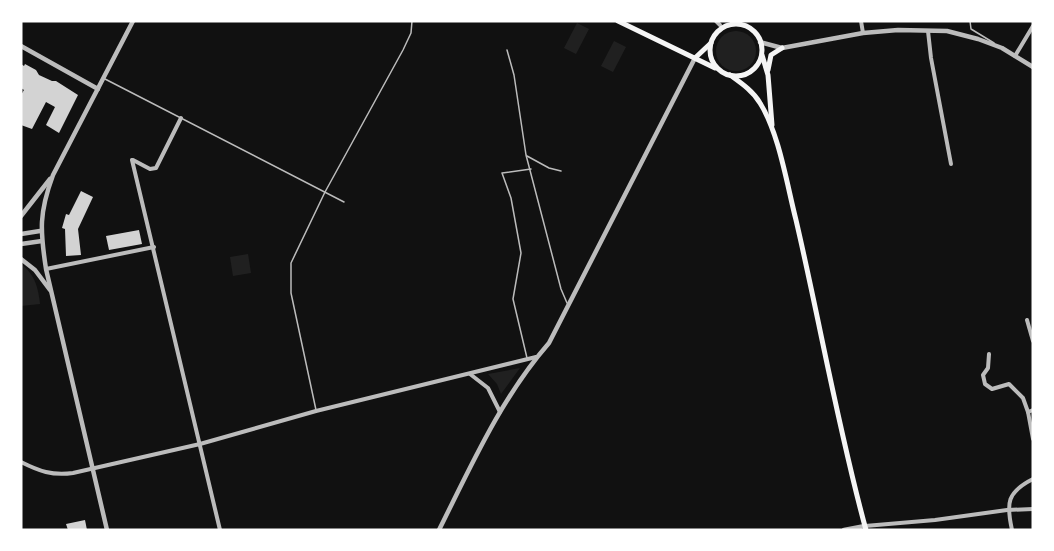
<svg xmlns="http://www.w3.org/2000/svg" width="1054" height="551" font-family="'Alegreya Sans',sans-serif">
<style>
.green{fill:#202020}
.building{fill:#d3d3d3}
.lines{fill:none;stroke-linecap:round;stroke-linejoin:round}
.service{stroke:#bcbcbc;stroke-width:1.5}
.minor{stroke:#bcbcbc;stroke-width:4}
.tertiary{stroke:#bcbcbc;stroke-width:4.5}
.secondary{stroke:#f5f5f5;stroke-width:5}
</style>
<rect width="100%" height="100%" fill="#111"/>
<!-- green -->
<g class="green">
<path d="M577 23 589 29 576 54 564 48Z"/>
<circle cx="736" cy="51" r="20"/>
<path d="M614 41 626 47 613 72 601 66Z"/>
<path d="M248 254 251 273 233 276 230 257Z"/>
<path d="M21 264C35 275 38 287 40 304L21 306Z"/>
<path d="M520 368 501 394 497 384 488 374Z"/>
</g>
<!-- building -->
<g class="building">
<path d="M21 64 24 66 25 64 36 70 39 75 52 81H56L78 95 59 133 46 125 55 107 46 102 32 129 21 125V95L24 90 21 88Z"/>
<path d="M81 191 93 197 78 229 81 255 66 256 65 229 62 228 66 214 69 215Z"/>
<path d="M139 230 142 244 109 250 106 236Z"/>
<path d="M85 520 87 530H68L66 524Z"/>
</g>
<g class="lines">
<!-- service -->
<g class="service">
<path d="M970 21 971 29 994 43"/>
<path d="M507 50 514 75 526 155 561 289 567 303"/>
<path d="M105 79 344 202"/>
<path d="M527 156 549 168 561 171"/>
<path d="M527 358 513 299 521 253 511 198 502 173 531 169"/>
<path d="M316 410 291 293V263L325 192 403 50 411 33 412 21"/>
</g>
<!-- minor -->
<g class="minor">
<path d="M716 21 720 25"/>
<path d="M861 21 863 33"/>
<path d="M928 31 931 58 951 164"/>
<path d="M1015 56 1033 26"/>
<path d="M132 160 220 530"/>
<path d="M133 160 150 169 156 168 181 118"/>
<path d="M46 269 154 247"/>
<path d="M1027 320 1033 341"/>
<path d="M989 354 988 368 983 375 985 384 992 389 1009 384 1023 398 1028 412"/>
<path d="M470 374 488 388 500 412"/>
<path d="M1033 410 1028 412 1033 439"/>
<path d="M21 462C39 471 52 476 73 473L200 444 316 411 536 357"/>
<path d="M865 526 935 520 1007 510 1033 509"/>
<path d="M1012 530C1006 503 1007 492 1033 479"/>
</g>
<!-- tertiary -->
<g class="tertiary">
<path d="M760 42 782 48 863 33 898 30 947 31 978 39 1002 48 1033 67"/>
<path d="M21 46 98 89"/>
<path d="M21 216 50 179"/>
<path d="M21 234 40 231"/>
<path d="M21 244 42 241"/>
<path d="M21 259 35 270 50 290"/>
<path d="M107 530 46 269C40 230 39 213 53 175L133 21"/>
<path d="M439 530C471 466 501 398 549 343L695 58"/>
<path d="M844 530 865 526"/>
</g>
<!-- secondary -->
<g class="secondary">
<path d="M618 21 715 68"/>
<circle cx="736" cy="50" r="26"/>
<path d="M762 55 768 75 772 125"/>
<path d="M695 58 711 43"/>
<path d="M768 70 771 55 782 48"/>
<path d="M730 75C741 83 753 91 760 103 779 133 787 185 796 220 820 323 838 428 866 530"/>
</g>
</g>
<!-- border -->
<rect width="1054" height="551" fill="none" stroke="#ffffff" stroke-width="45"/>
</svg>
